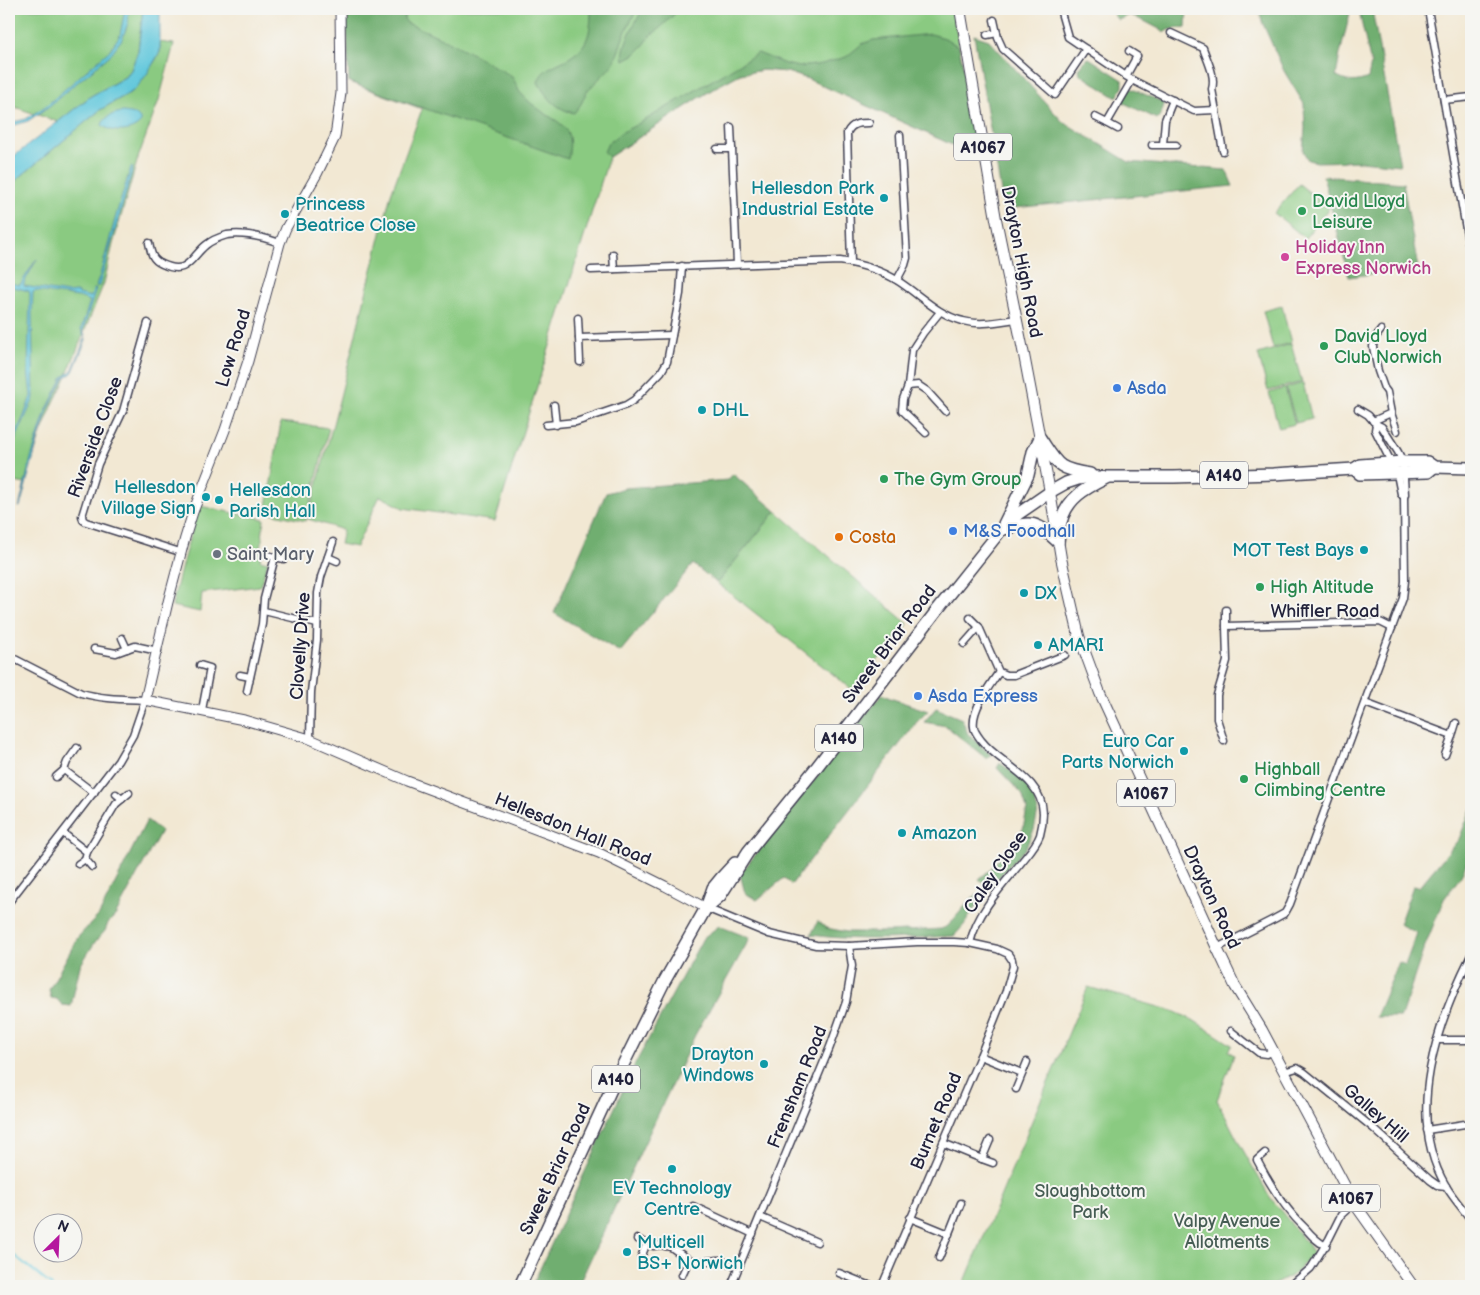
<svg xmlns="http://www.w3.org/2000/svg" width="1480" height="1295" font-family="'Balsamiq Sans',sans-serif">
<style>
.green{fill:#8aca81;stroke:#56765e}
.forest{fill:#6fae6f;stroke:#486855}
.water{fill:#60c7dc;stroke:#41748c}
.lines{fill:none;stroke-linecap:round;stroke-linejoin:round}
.stream{stroke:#60c7dc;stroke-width:2}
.street-casing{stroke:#414052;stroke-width:9}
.secondary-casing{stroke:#414052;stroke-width:11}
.primary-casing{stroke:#414052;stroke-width:12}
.highway-casing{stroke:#414052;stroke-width:14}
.street{stroke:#fff;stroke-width:6}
.secondary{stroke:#fff;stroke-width:9}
.primary{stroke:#fff;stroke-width:10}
.highway{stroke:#fff;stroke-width:11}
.culture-dot{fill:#0f9aa8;stroke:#f6f6f2;stroke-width:2}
.leisure-dot{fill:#2e9e5b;stroke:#f6f6f2;stroke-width:2}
.hotel-dot{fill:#d1479c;stroke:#f6f6f2;stroke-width:2}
.shop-dot{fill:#3f7fe0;stroke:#f6f6f2;stroke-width:2}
.food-dot{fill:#e8710a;stroke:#f6f6f2;stroke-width:2}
.worship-dot{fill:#6b7280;stroke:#f6f6f2;stroke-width:2}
.labels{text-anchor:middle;stroke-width:4;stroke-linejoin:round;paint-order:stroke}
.shield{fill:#f6f6f2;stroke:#626272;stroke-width:1}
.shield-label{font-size:16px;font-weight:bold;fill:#22223b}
.culture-label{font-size:18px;fill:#0d838f;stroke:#f6f6f2;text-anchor:start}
.leisure-label{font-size:18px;fill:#27864d;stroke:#f6f6f2;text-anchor:start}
.hotel-label{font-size:18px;fill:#b23c85;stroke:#f6f6f2;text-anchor:start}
.street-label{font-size:18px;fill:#22223b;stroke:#f6f6f2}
.shop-label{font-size:18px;fill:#366cbe;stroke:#f6f6f2;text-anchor:start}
.food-label{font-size:18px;fill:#c56008;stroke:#f6f6f2;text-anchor:start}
.worship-label{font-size:18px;fill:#5b616d;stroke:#f6f6f2;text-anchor:start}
.park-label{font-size:18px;fill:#465d54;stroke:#f6f6f2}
</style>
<rect width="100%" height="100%" fill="#f6f6f2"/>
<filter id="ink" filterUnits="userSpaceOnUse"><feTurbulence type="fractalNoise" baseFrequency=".02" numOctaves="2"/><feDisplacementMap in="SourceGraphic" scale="10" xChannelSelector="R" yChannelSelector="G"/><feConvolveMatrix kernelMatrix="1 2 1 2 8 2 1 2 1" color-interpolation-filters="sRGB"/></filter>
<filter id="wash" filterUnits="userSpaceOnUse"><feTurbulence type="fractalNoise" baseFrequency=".0096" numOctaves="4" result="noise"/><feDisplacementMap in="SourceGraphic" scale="20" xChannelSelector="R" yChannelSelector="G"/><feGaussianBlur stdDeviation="1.12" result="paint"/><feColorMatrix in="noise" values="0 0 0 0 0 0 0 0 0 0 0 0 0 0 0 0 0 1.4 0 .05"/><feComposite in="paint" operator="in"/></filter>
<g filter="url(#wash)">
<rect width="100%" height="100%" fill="#f2e8d3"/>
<!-- green -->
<g class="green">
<path d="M9 9H143L138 51 131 70 125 77 91 96 58 122 9 105Z"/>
<path d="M348 9H952L981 158 808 79 787 72 763 70 740 74 716 87 609 157 495 521 403 508 380 496 356 547 340 544 343 530 308 519 337 409 391 194 422 109 349 82 347 28Z"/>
<path d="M160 42 174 44 159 100 138 158 113 244 104 283 64 382 53 404 40 436 25 484 9 481V186L100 110 133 91 155 61 160 52Z"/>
<path d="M1299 184 1329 208 1305 238 1274 213Z"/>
<path d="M1282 306 1291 343 1273 348 1263 311Z"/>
<path d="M1291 344 1302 382 1268 391 1258 354Z"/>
<path d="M1303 383 1312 419 1296 423 1286 388Z"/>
<path d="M1285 388 1295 424 1279 428 1269 393Z"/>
<path d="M281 422 329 428 306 521 266 512Z"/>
<path d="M200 506 264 519 260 560 268 562 260 586 202 593 200 612 172 606C180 572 188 539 200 506Z"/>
<path d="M776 511 908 624 853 690 717 583Z"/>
<path d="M1088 987 1173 1011 1193 1020 1232 1045 1228 1051 1234 1055 1217 1100 1239 1143 1270 1197 1314 1253 1293 1275 1271 1286H963Z"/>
</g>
<!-- forest -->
<g class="forest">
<path d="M348 9H406L404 19 407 23C435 34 463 48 489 63 496 68 506 72 512 77 515 81 517 87 519 91 523 96 530 103 536 107 559 125 575 123 568 159L349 82 347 28Z"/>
<path d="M591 9H637L624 35 615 61 609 69 587 91 581 104 574 113C557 110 545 96 538 82 542 71 547 69 557 64 586 51 591 39 591 9Z"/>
<path d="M643 9H690L676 13 659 29 651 35 644 45 635 54 624 60C620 47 636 21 643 9Z"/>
<path d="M1109 9H1187L1186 27 1168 30 1165 32 1146 22 1130 15 1118 20Z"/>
<path d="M1258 9H1351L1340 54 1336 76C1346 83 1357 83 1368 78L1371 64 1360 16 1361 9H1372L1400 165 1361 161 1316 162 1308 160 1303 151 1305 128 1304 104 1284 71 1263 24Z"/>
<path d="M931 34 945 38 959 47 981 158 808 79 787 72 763 70 740 74 716 87 609 157 604 152 608 143 619 134 647 119 758 53 785 64 799 67 822 64 846 57 862 44 873 40Z"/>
<path d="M974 35 989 40 1062 121 1129 162 1226 170 1233 186 1004 209Z"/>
<path d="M1089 58 1123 80V87L1117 97H1115L1080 74 1079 69 1086 59Z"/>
<path d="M1130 88 1163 102C1165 107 1161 115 1157 119L1124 103 1123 100Z"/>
<path d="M1323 176 1403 183 1418 268 1349 277Z"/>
<path d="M733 474 776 511 717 583 693 564 620 652 554 613 606 493 625 488 728 480Z"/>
<path d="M882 694 890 698 928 711 916 723 791 885 784 878 757 900 745 893 740 874Z"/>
<path d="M936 708 962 719 968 734 991 755 987 759 946 726 924 722Z"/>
<path d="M1000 763 1023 780 1032 793 1038 811 1034 830 1025 849 988 889 979 879 990 870 1023 829 1027 809 1022 794 997 768Z"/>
<path d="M1471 809V852L1461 876 1444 899 1423 951 1401 1017H1376L1399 962 1405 965 1417 933 1399 924 1413 886 1419 887 1459 839Z"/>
<path d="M147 820 161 831 115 916 108 923 105 931 95 942 80 966 71 1006 62 1005 57 999 51 998 49 990 78 937 99 915Z"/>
<path d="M977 895 979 901 964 925 954 936C906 938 860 942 811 935L818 921 826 928 847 932H889L941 929 948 926 972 898Z"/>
<path d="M719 926 750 938 695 1035 578 1286H532L634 1066 703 938Z"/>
</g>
<!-- water -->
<g class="water">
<path d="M125 9H129L128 23 122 39 110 55 48 107 28 121 9 127V123L26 119 47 105 110 50 120 35Z"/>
<path d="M143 9H160V52L147 74 138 86 133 91 100 110 9 186V160L91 96 125 77 131 70 138 51Z"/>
<path d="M123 112C131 113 138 113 141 122 132 133 113 134 102 125 105 116 114 113 123 112Z"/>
<path d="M131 167 133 168 99 286H96L100 275 117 212Z"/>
<path d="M37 259 24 283V286L68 293 76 292 79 294 91 297 94 289H96L83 330 86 340 73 372 71 374 64 378 48 410 37 444 20 507H19L31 458 46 411 63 377 72 371 85 339 81 329 90 301 79 297 36 291 33 292 32 314 34 398 9 454V449L24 416 31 396 28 370 30 294 29 291 9 286V283L20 285 34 263Z"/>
</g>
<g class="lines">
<!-- stream -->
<g class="stream">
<path d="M9 1251 52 1286"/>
<path d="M9 1265V1268"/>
</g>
</g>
</g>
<g filter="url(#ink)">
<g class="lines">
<defs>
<g id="street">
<path d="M1060 9 1068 37 1132 80 1194 111 1216 110"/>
<path d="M1428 9 1471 258"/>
<path d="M994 20 998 38 1003 49 1055 95 1086 49"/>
<path d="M1171 33 1203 48C1207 60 1216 76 1212 89L1223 151"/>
<path d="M987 35 997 33"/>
<path d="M1126 76 1137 56 1129 51"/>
<path d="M1444 100 1471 97"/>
<path d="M1095 117 1107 123"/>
<path d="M731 127 732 149"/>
<path d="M1118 129 1107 123 1132 80"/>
<path d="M1163 144 1165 120 1173 100"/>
<path d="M1152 145H1176"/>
<path d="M717 149H732L737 264"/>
<path d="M149 243C151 253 152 260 162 264 188 276 190 258 206 245 212 240 220 237 227 235 245 232 263 237 280 243"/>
<path d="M613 254 614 269"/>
<path d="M851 263 847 133C852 123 859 123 869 123"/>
<path d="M591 270 840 261C859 264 881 270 898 281 920 295 938 315 963 321 981 326 1000 321 1017 319"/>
<path d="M897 280 905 265 907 258 900 135"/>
<path d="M578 318 579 338"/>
<path d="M148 323 123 411 98 464 82 516 83 520 86 522 180 552"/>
<path d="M580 362 579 338 672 335"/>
<path d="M908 386 918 385 927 391 945 411"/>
<path d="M554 405 556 425"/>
<path d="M1391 413 1397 431"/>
<path d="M1373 421 1391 413 1387 392 1384 388 1378 371 1373 347 1374 339 1381 330"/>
<path d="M1376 424 1375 430 1397 474 1401 494 1404 497"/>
<path d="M546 425 576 422 626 405 634 400 661 372 667 362 680 294 682 266"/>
<path d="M926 433 902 410 903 399 908 386 912 350 923 333 940 312"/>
<path d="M267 555 275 557"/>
<path d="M328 557 337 561"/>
<path d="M1226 610V626L1380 622 1392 628"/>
<path d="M264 611 317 624"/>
<path d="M970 618 979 627 999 672 1006 675H1014L1065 655"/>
<path d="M122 638 127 649"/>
<path d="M964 644 979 627"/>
<path d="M94 649 116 653 135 646 158 651"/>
<path d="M9 656 81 693C102 699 124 699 145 700L133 735 118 761 9 902"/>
<path d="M200 665 210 668 202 710"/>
<path d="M240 675 250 677"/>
<path d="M247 691 262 624 264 599 275 557 284 559"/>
<path d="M1365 703 1452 736 1456 723"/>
<path d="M310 739 311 692 317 640 318 593 321 577 333 542"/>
<path d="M1224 741 1217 719V695L1227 661 1226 626"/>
<path d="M1445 755 1452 736"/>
<path d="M64 770 67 762 77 748"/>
<path d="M56 777 64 770 94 793"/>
<path d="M116 794 122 799"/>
<path d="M63 833 87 852"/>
<path d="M78 864 85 859"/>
<path d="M92 867 85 859 87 852 116 804 129 793"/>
<path d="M706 908 769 934 816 945 849 946 917 942H954L970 943 997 949 1008 954 1012 960 1013 966 1006 991 980 1056 882 1286"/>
<path d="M970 943C977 913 1001 887 1020 864 1027 855 1036 846 1040 835 1042 828 1043 820 1043 813 1042 777 1000 765 981 740 978 736 974 731 974 727 971 710 990 685 999 672"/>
<path d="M1217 948 1274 919 1285 913 1290 904 1403 598 1405 581 1404 497 1405 494 1403 462 1398 452 1382 427 1376 424 1368 415 1358 409"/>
<path d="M1471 955C1437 1023 1404 1115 1446 1186 1453 1198 1463 1209 1471 1220"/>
<path d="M1231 1031 1259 1053 1267 1054 1273 1051"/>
<path d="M1438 1040H1471"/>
<path d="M980 1056 1022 1073"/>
<path d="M1284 1072 1297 1068 1304 1072 1373 1128 1430 1180 1437 1185 1446 1186"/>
<path d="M1016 1089 1027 1062"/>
<path d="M1427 1130 1471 1123"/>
<path d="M943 1143 982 1159 990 1140"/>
<path d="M1265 1153 1257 1160C1270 1185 1284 1208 1305 1228 1311 1235 1317 1242 1326 1246"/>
<path d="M982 1159 993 1163"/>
<path d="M693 1206 753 1234"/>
<path d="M760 1217 817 1242"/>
<path d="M910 1218 949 1234"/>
<path d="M637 1239 653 1246 661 1245 671 1247 689 1260"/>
<path d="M641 1257 647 1243"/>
<path d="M939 1258 961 1203"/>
<path d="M839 1273 871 1286"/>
<path d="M682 1275 689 1260 696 1262 719 1260 739 1267"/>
<path d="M731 1286 830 1047 846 1002 852 966 849 946"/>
<path d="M1288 1286 1295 1282 1311 1268 1329 1239 1341 1215 1354 1203"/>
</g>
<path id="secondary" d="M340 9 341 93 335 137 317 174 286 228 280 243 248 361 225 430 193 512 185 538 168 602 145 700 244 720 310 739 407 781 599 853 665 886 706 908"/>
<path id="primary" d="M960 9 996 219 1024 355 1050 492 1061 558 1079 636 1100 693 1217 948 1235 986 1262 1030 1354 1203 1413 1286"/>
<g id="highway">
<path d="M1354 469 1360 474 1428 472 1434 467"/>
<path d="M1004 524 1028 475 1033 452 1040 438C1058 465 1057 469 1090 474"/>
<path d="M1004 529C1033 521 1036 521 1058 542"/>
<path d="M1058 542C1059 535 1059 528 1061 522 1067 498 1086 488 1106 478"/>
<path d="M706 908 720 896 748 852 816 768 938 609 1001 530 1018 514 1050 492 1066 483 1078 479 1091 477H1174L1274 474 1354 469 1360 465 1403 462H1427L1434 467 1471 468"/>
<path d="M520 1286 613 1085 664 982 706 908 713 888 722 877 735 863"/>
</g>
</defs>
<!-- street casing -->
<use href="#street" class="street-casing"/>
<!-- secondary casing -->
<use href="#secondary" class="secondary-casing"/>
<!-- primary casing -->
<use href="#primary" class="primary-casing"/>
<!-- highway casing -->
<use href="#highway" class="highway-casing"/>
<!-- street -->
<use href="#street" class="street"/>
<!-- secondary -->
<use href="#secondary" class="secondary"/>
<!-- primary -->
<use href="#primary" class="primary"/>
<!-- highway -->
<use href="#highway" class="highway"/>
</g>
</g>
<!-- markers -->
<g class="culture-dot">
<circle cx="884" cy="198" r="5"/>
<circle cx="285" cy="214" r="5"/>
<circle cx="702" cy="410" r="5"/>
<circle cx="206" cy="497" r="5"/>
<circle cx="219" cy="500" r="5"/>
<circle cx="1364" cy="550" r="5"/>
<circle cx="1024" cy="593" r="5"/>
<circle cx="1038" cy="645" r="5"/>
<circle cx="1184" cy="751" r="5"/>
<circle cx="902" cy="833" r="5"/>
<circle cx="764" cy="1064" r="5"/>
<circle cx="672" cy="1169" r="5"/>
<circle cx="627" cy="1252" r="5"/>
</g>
<g class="leisure-dot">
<circle cx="1302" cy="211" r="5"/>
<circle cx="1324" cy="346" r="5"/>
<circle cx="884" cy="479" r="5"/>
<circle cx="1260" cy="587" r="5"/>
<circle cx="1244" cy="779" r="5"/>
</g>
<circle class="hotel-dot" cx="1285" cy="257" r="5"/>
<g class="shop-dot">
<circle cx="1117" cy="388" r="5"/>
<circle cx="953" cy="531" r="5"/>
<circle cx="918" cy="696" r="5"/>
</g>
<circle class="food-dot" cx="839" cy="537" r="5"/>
<circle class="worship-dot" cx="217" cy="554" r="5"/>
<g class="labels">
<!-- shield labels -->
<g class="shield">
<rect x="954" y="133.5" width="58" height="27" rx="4"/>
<rect x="1200" y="461.5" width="48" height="27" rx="4"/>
<rect x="815" y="724.5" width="48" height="27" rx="4"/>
<rect x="1117" y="779.5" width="58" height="27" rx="4"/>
<rect x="592" y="1065.5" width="48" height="27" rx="4"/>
<rect x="1322" y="1184.5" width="58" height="27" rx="4"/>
</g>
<g class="shield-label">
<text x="983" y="153">A1067</text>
<text x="1224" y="481">A140</text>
<text x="839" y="744">A140</text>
<text x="1146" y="799">A1067</text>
<text x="616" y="1085">A140</text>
<text x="1351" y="1204">A1067</text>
</g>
<!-- culture labels -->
<g class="culture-label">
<text x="874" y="194" text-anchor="end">Hellesdon Park<tspan x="874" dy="21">Industrial Estate</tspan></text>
<text x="295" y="210">Princess<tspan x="295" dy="21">Beatrice Close</tspan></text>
<text x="712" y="416">DHL</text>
<text x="196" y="493" text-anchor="end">Hellesdon<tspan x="196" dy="21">Village Sign</tspan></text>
<text x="229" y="496">Hellesdon<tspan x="229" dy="21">Parish Hall</tspan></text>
<text x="1354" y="556" text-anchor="end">MOT Test Bays</text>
<text x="1034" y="599">DX</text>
<text x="1048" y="651">AMARI</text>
<text x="1174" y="747" text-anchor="end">Euro Car<tspan x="1174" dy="21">Parts Norwich</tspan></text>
<text x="912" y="839">Amazon</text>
<text x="754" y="1060" text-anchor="end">Drayton<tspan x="754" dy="21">Windows</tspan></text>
<text x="672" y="1194" text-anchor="middle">EV Technology<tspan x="672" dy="21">Centre</tspan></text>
<text x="637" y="1248">Multicell<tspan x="637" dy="21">BS+ Norwich</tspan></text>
</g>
<!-- leisure labels -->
<g class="leisure-label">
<text x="1312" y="207">David Lloyd<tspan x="1312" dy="21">Leisure</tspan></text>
<text x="1334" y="342">David Lloyd<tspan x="1334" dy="21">Club Norwich</tspan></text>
<text x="894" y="485">The Gym Group</text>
<text x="1270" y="593">High Altitude</text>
<text x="1254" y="775">Highball<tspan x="1254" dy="21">Climbing Centre</tspan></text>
</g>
<!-- hotel labels -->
<g class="hotel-label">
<text x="1295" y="253">Holiday Inn<tspan x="1295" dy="21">Express Norwich</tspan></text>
</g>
<!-- street labels -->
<g class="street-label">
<text transform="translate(1022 262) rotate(79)" y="6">Drayton High Road</text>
<text transform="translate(233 348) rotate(-73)" y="6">Low Road</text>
<text transform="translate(95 437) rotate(-70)" y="6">Riverside Close</text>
<text x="1325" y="617">Whiffler Road</text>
<text transform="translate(889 644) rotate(-53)" y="6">Sweet Briar Road</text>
<text transform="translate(300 646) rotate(-86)" y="6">Clovelly Drive</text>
<text transform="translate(573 829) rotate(22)" y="6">Hellesdon Hall Road</text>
<text transform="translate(995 872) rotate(-55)" y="6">Caley Close</text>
<text transform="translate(1212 897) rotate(65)" y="6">Drayton Road</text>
<text transform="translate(797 1087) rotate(-68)" y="6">Frensham Road</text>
<text transform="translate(1376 1113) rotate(41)" y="6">Galley Hill</text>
<text transform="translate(936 1121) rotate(-67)" y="6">Burnet Road</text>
<text transform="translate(555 1169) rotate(-65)" y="6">Sweet Briar Road</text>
</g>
<!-- shop labels -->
<g class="shop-label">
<text x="1127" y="394">Asda</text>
<text x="963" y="537">M&amp;S Foodhall</text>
<text x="928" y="702">Asda Express</text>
</g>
<!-- food labels -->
<g class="food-label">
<text x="849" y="543">Costa</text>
</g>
<!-- worship labels -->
<g class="worship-label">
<text x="227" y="560">Saint Mary</text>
</g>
<!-- park labels -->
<g class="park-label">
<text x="1090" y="1197">Sloughbottom<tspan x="1090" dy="21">Park</tspan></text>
<text x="1227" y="1227">Valpy Avenue<tspan x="1227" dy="21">Allotments</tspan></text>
</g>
</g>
<!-- margin -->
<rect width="1480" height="1295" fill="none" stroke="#f6f6f2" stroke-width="30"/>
<!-- north arrow -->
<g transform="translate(58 1238) rotate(24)"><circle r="24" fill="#f6f6f2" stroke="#a1a1a9"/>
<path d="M0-4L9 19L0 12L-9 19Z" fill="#b5179e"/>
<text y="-8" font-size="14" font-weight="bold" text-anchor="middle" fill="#22223b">N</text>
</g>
</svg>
